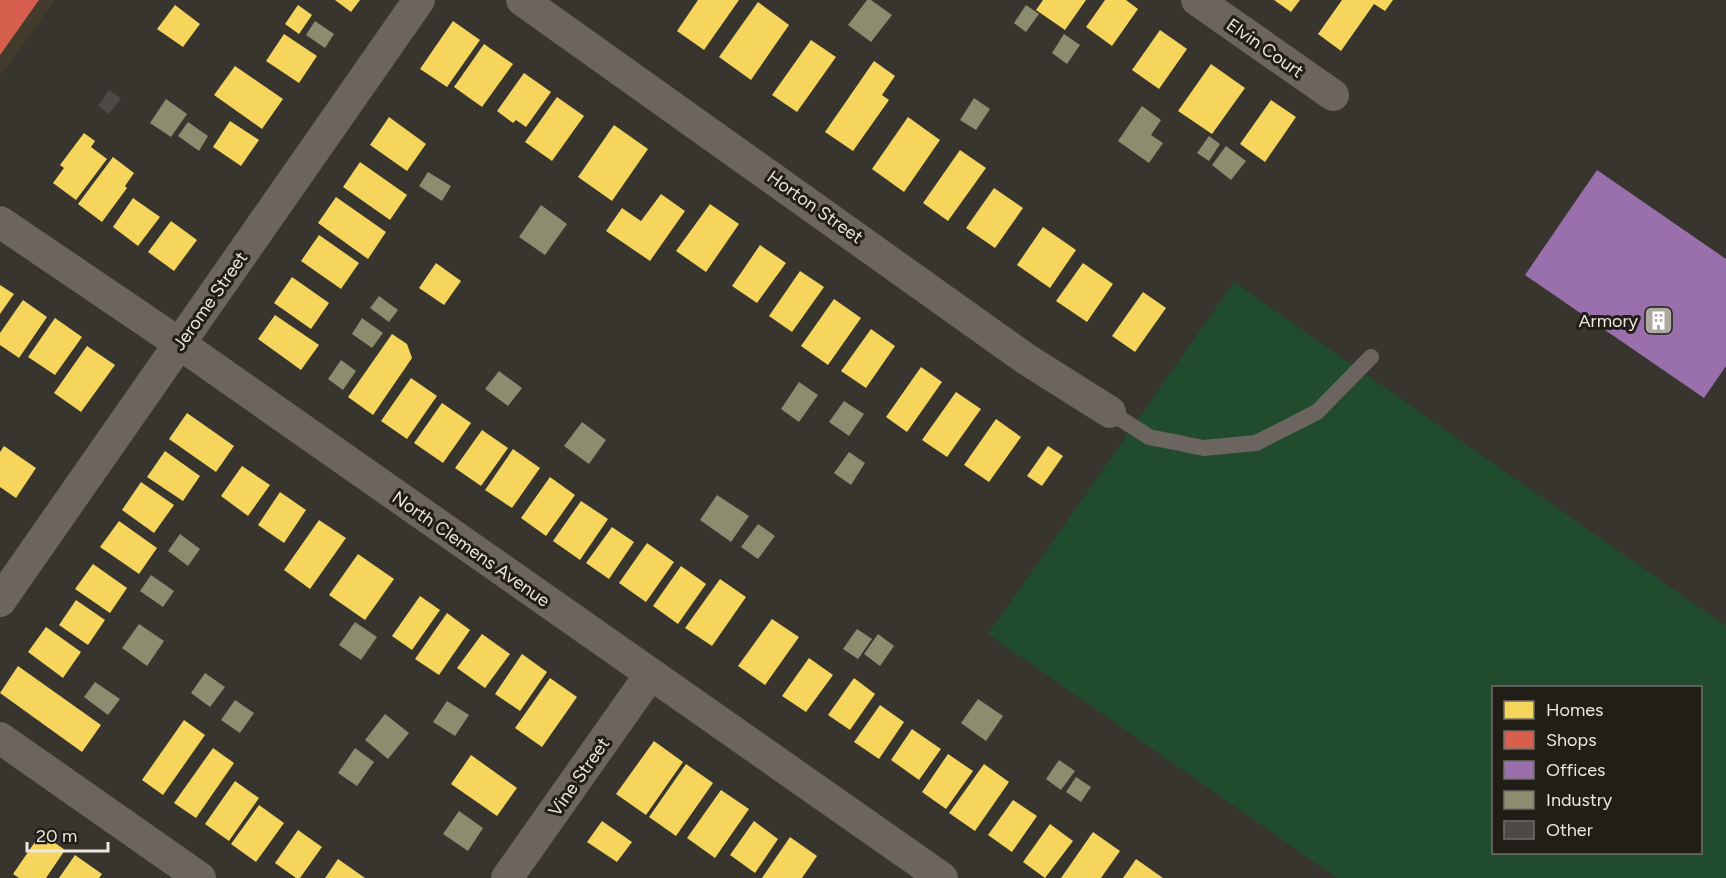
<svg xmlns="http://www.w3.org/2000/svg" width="1726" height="878" font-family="Figtree,sans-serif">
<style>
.built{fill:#433b2b}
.green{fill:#204b2c;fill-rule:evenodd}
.homes{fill:#f6d55c}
.shops{fill:#d6604d}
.offices{fill:#9970ab}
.industry{fill:#8c8c6e}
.building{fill:#4d4a45}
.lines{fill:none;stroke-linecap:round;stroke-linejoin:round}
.lane{stroke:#6c645e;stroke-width:16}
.street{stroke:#6c645e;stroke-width:32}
.labels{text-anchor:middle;stroke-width:6;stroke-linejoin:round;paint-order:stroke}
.street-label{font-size:18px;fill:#ebe7df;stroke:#211e18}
.poi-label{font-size:18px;fill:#ebe7df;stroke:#211e18;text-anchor:end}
</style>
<rect width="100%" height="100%" fill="#38352e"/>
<!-- built -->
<path class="built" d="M0 0H55L0 76Z"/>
<!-- green -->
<path class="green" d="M1234 282 1726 626V878H1337L988 634ZM1494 688H1700V852H1494Z"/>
<!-- homes -->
<g class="homes">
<path d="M335 0H360L351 12Z"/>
<path d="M698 0H739L704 50 677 31Z"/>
<path d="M1043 0H1086L1065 30 1036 10Z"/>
<path d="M1105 0H1126L1138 9 1112 46 1086 27Z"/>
<path d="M1274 0H1300L1291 12Z"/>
<path d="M1342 0H1393L1385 11 1374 4 1341 51 1318 34Z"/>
<path d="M758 2 789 25 751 80 719 57Z"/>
<path d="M175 5 200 24 183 47 157 29Z"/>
<path d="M298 5 312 15 299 34 285 24Z"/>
<path d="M453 21 480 40 447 87 420 69Z"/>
<path d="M1160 30 1187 49 1159 89 1132 70Z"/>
<path d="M284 34 317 56 299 83 266 61Z"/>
<path d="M811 40 836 57 797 112 772 95Z"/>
<path d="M484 44 513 64 482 107 454 87Z"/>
<path d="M874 61 895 76 882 95 889 100 853 151 825 132Z"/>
<path d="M1211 64 1245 88 1212 134 1178 111Z"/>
<path d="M235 66 283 99 262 129 214 95Z"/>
<path d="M524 73 551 92 526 127 516 120 513 123 497 111Z"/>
<path d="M557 97 584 116 552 161 525 142Z"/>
<path d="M1271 100 1296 117 1265 162 1240 144Z"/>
<path d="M389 117 426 144 407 171 370 145Z"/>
<path d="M908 117 940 140 904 192 872 169Z"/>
<path d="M230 121 259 140 241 166 213 147Z"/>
<path d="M614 125 648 149 612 201 578 177Z"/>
<path d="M84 133 95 141 91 147 107 159 76 200 53 183 64 168 60 165Z"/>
<path d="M960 150 986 168 948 221 923 203Z"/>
<path d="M113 157 134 173 125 186 127 188 102 222 78 204Z"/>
<path d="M360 162 407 195 390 220 343 187Z"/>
<path d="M994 188 1023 208 995 248 966 228Z"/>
<path d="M661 194 685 211 650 261 606 231 622 208 641 221Z"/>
<path d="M336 197 386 232 368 259 318 223Z"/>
<path d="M133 198 160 217 138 246 113 227Z"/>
<path d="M710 204 739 224 706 272 676 251Z"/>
<path d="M171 221 197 240 174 271 148 252Z"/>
<path d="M1043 227 1076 250 1050 288 1017 265Z"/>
<path d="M319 235 359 263 341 289 301 261Z"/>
<path d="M760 245 786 263 757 303 732 286Z"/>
<path d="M436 263 461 281 444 305 419 288Z"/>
<path d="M1083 263 1113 284 1087 322 1056 301Z"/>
<path d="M800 271 824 287 792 332 769 316Z"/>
<path d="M292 277 329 303 311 329 274 303Z"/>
<path d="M0 285 14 294 0 314Z"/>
<path d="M1143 292 1166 308 1135 352 1112 336Z"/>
<path d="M834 299 861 318 828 365 801 346Z"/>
<path d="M23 300 47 317 19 358 0 345V333Z"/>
<path d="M275 315 319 345 301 370 258 339Z"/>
<path d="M55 318 82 337 55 375 28 357Z"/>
<path d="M871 329 895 346 866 388 841 371Z"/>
<path d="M392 334 407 344 412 358 373 415 348 397Z"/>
<path d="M87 346 115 365 81 412 54 393Z"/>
<path d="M921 367 942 382 907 432 886 417Z"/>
<path d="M411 378 437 396 407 439 381 421Z"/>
<path d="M956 392 981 409 947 457 922 440Z"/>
<path d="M442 403 471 423 443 463 414 443Z"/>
<path d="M187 413 234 446 216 472 169 439Z"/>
<path d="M996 419 1021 437 989 482 964 465Z"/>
<path d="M482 430 508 448 481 486 455 468Z"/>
<path d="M4 446 36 468 16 498 0 487V452Z"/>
<path d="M1048 446 1063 456 1042 486 1027 476Z"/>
<path d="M513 449 540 468 512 508 485 490Z"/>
<path d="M165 451 200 476 183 501 147 477Z"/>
<path d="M242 466 270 485 248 516 221 496Z"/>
<path d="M550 477 575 495 546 536 521 518Z"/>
<path d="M141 482 174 505 154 533 122 510Z"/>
<path d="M280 492 306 510 284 543 258 525Z"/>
<path d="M581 501 608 519 580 560 553 541Z"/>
<path d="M319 520 346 538 310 589 284 570Z"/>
<path d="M119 521 157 548 139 574 100 547Z"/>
<path d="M612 527 634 542 609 579 586 563Z"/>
<path d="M647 543 674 562 646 602 619 583Z"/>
<path d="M358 554 394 579 365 620 329 595Z"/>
<path d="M93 564 127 588 110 613 75 589Z"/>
<path d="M681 566 706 584 678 624 653 606Z"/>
<path d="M720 579 746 597 712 646 685 628Z"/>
<path d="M420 596 440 610 412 650 392 636Z"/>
<path d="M76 600 105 620 88 645 59 625Z"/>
<path d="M447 613 470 630 439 675 415 659Z"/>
<path d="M772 619 799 637 765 685 738 666Z"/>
<path d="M46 627 81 652 63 678 28 652Z"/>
<path d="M482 634 510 654 485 688 457 668Z"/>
<path d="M522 654 547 672 520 711 495 694Z"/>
<path d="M809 658 833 675 806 712 782 696Z"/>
<path d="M18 666 101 725 82 752 0 693Z"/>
<path d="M550 678 577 697 542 747 515 728Z"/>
<path d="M854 678 875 694 850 730 828 715Z"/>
<path d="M880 705 904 722 879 759 854 742Z"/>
<path d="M184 720 205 735 163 795 142 780Z"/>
<path d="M912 729 941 749 919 780 891 760Z"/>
<path d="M654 741 683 762 646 815 616 794Z"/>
<path d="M213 748 234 763 196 818 174 803Z"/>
<path d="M948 754 973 771 946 809 922 792Z"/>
<path d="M471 755 517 788 497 816 451 784Z"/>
<path d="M686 764 713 783 676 836 649 817Z"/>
<path d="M984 764 1009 782 975 831 949 813Z"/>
<path d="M235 781 259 798 229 841 205 824Z"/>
<path d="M721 790 749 809 715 858 687 838Z"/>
<path d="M1013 800 1037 816 1012 852 988 835Z"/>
<path d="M259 805 284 823 256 862 231 844Z"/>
<path d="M602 821 632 842 617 862 587 842Z"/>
<path d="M754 821 778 839 755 873 730 855Z"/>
<path d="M1050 824 1073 841 1045 878 1023 862Z"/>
<path d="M298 830 322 847 300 878H296L275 863Z"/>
<path d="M1093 832 1120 851 1101 878H1061Z"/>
<path d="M41 833 65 850 46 878H19L13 874Z"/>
<path d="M790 837 817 856 802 878H762Z"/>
<path d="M75 855 102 874 99 878H59Z"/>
<path d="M338 859 365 878H325Z"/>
<path d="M1136 859 1163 878H1123Z"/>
</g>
<!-- shops -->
<path class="shops" d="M0 0H39L0 55Z"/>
<!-- offices -->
<path class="offices" d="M1597 170 1726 259V366L1704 398 1525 275Z"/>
<!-- industry -->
<g class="industry">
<path d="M867 0H871L892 15 871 42 848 25Z"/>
<path d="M1026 5 1039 14 1026 32 1014 23Z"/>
<path d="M315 21 334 34 325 48 306 35Z"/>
<path d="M1064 34 1080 45 1067 64 1052 53Z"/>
<path d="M974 98 990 109 976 130 960 120Z"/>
<path d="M166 99 187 114 171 137 150 123Z"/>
<path d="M1142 106 1161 120 1151 135 1163 143 1149 163 1118 141Z"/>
<path d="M188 122 208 136 199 151 178 136Z"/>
<path d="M1209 136 1220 144 1209 161 1197 153Z"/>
<path d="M1226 146 1246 161 1231 180 1212 165Z"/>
<path d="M428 172 451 186 442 201 419 186Z"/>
<path d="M541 205 567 224 545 255 519 237Z"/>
<path d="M379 296 398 310 389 322 370 308Z"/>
<path d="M362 318 383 333 372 348 352 334Z"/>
<path d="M341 360 356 371 343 390 328 379Z"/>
<path d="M499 371 522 388 508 406 485 389Z"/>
<path d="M799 382 818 395 799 422 781 409Z"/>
<path d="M844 401 864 414 849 436 829 422Z"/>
<path d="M582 422 606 440 589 464 564 446Z"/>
<path d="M849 452 865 463 851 485 834 473Z"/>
<path d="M717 495 749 516 731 542 700 520Z"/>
<path d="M758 524 775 536 758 559 741 547Z"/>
<path d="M180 534 200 549 188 566 168 551Z"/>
<path d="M151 575 174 591 163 607 140 591Z"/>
<path d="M355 622 377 637 361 660 339 645Z"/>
<path d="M139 624 164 641 147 666 122 648Z"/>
<path d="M857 629 872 639 858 659 843 649Z"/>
<path d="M878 634 894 646 880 666 864 654Z"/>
<path d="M205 673 225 687 210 707 191 693Z"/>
<path d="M95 682 120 699 108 715 84 697Z"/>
<path d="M978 699 1003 716 986 741 961 723Z"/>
<path d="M235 700 254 713 240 733 221 720Z"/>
<path d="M447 701 469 715 455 736 433 722Z"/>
<path d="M385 714 409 733 388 759 365 740Z"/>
<path d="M355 748 374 762 357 786 338 773Z"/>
<path d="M1059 760 1075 771 1061 790 1046 779Z"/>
<path d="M1076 777 1091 787 1081 802 1066 792Z"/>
<path d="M459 811 483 828 468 851 443 834Z"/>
</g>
<!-- building -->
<path class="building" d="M109 90 121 98 109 114 98 106Z"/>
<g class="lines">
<!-- lane -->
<path class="lane" d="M1110 412 1149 437 1204 448 1256 443 1317 412 1371 357"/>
<!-- street -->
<g class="street">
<path d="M522 0 1026 359 1110 412"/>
<path d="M1197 0 1333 95"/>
<path d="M0 222 180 344 942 878"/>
<path d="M0 601 419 0"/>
<path d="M0 738 200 878"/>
<path d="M507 878 650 675"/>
</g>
</g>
<!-- icons -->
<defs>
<symbol id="building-square" viewBox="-11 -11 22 22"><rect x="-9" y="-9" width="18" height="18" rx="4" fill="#aca9a1" stroke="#211e18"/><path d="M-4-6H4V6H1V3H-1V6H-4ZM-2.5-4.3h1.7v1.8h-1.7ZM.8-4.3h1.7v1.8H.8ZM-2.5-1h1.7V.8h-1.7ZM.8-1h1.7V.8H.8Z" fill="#fff"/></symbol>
</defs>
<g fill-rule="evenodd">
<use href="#building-square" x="1642" y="304" width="33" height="33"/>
</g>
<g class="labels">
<!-- street labels -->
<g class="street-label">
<text transform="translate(1265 48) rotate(35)" y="6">Elvin Court</text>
<text transform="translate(815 207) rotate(35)" y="6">Horton Street</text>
<text transform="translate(210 301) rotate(-55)" y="6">Jerome Street</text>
<text transform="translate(471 549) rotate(35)" y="6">North Clemens Avenue</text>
<text transform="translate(579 777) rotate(-55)" y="6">Vine Street</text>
</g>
<!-- poi labels -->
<g class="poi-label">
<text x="1638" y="327">Armory</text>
</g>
</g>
<!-- legend -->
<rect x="1492" y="686" width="210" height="168" fill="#211e18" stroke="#726e68" stroke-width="1.5"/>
<rect x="1504" y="701" width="30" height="18" fill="#f6d55c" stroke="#726e68" stroke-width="1.5"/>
<text x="1546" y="716" font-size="18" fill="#ebe7df">Homes</text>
<rect x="1504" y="731" width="30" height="18" fill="#d6604d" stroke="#726e68" stroke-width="1.5"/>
<text x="1546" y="746" font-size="18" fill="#ebe7df">Shops</text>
<rect x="1504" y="761" width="30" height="18" fill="#9970ab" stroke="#726e68" stroke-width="1.5"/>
<text x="1546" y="776" font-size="18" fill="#ebe7df">Offices</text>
<rect x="1504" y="791" width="30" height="18" fill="#8c8c6e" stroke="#726e68" stroke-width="1.5"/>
<text x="1546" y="806" font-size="18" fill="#ebe7df">Industry</text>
<rect x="1504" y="821" width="30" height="18" fill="#4d4a45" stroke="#726e68" stroke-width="1.5"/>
<text x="1546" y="836" font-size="18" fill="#ebe7df">Other</text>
<!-- scale -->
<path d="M27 842v9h81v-9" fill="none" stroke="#ebe7df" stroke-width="3"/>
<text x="36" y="842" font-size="18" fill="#ebe7df" stroke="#211e18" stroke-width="4.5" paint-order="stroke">20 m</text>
</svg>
